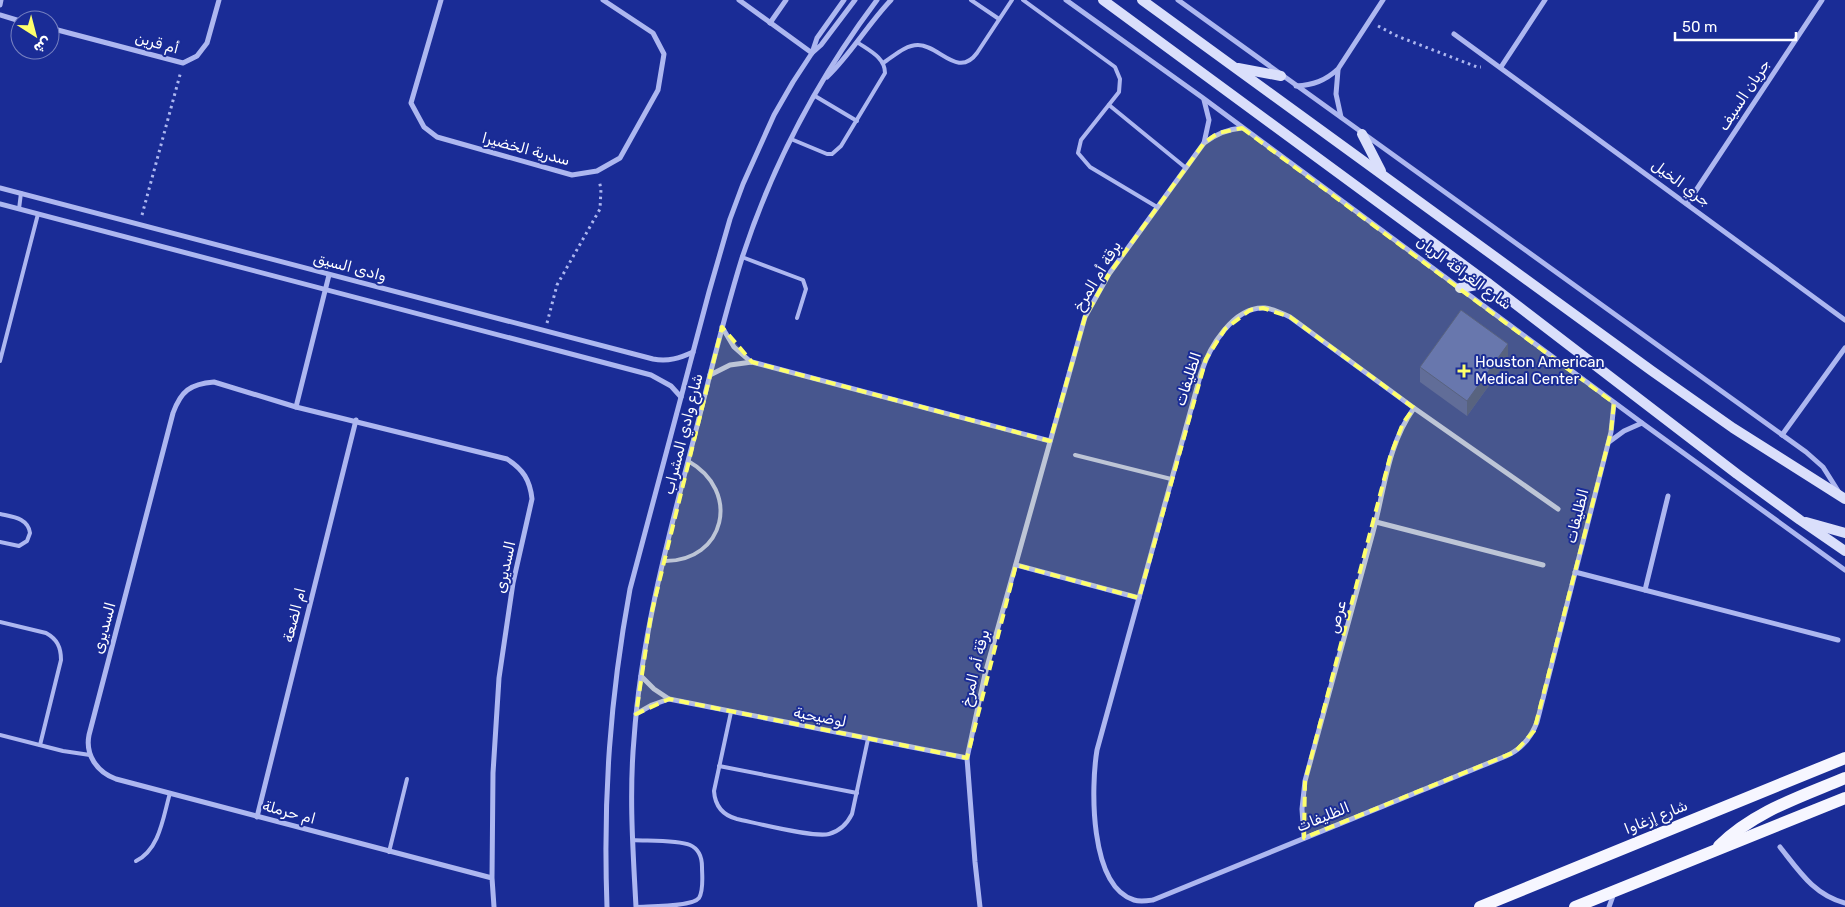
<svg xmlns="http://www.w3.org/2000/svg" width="1845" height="907" font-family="Rubik,'Noto Naskh Arabic',sans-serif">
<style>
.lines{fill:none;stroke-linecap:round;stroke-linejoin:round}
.path{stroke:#adb7f0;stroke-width:3;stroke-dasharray:2.5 4;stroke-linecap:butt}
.service{stroke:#adb7f0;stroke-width:4}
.minor{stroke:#adb7f0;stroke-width:5}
.secondary{stroke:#dadffb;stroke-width:10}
.primary{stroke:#f6f6ff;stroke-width:12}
.wall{fill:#3a49a3}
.shaded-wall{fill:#2f3c84}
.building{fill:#4355bd;stroke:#2f3c84}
.marked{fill:#feff6c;fill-opacity:0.2;stroke:#feff6c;stroke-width:4;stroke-dasharray:10 6;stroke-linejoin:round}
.poi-dot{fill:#feff6c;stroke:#1a2c96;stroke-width:2}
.labels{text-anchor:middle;stroke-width:4;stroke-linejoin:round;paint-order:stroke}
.street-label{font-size:15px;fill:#fff;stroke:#1a2c96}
.poi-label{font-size:15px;fill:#fff;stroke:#1a2c96;text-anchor:start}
</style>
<rect width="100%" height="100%" fill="#1a2c96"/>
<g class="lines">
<!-- path -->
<g class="path">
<path d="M1378 26 1397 36 1477 67H1481"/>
<path d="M142 215 181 71"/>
<path d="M547 323 557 285 600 209 601 189 599 180"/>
</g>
<!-- service -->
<g class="service">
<path d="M971 0 999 19"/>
<path d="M1023 0 1115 67 1120 79 1119 92 1081 140 1078 153 1090 167 1157 207"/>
<path d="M883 63C894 56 905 45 918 45 939 45 958 79 977 53L1012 0"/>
<path d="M815 96 857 121"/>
<path d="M1109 105 1186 168"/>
<path d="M791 139 827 154H832L841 146 885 73C885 57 868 50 857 42"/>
<path d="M19 209 21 193"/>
<path d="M742 257 803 280 806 289 797 318"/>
<path d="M0 361 38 214"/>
<path d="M1075 455 1171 479"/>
<path d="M0 514C13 517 28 518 30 533L27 541 19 546 0 542"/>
<path d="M664 561C725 562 742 491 688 461"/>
<path d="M0 622 46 633C57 639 61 647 61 660L40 745"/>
<path d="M731 712 714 791C715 806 722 815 737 819 756 823 814 838 829 834 840 831 847 824 852 814L868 739"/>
<path d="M0 735 63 751 90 755"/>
<path d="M719 766 857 793"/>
<path d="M633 840C647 841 678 840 690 845 699 849 702 858 702 867 702 876 704 890 699 898 692 907 650 906 636 907"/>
<path d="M389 852 407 779"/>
<path d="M136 861C160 849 163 817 170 793"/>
</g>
<!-- minor -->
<g class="minor">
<path d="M441 0 411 103 424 127 437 137 572 175 597 171 620 158 658 90 664 54 653 33 603 0"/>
<path d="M739 0 812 53 817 38 844 0"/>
<path d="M1066 0 1203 98 1642 423 1845 570"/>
<path d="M1178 0 1806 452 1823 467 1840 494"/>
<path d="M0 5 1 0"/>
<path d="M0 15 20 21"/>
<path d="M770 23 786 0"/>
<path d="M50 28 183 63 197 56 207 43 219 0"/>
<path d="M1454 34 1845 320"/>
<path d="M1501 67 1545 0"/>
<path d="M1338 70 1336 94 1341 117"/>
<path d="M827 77C851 54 868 24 891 0"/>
<path d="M1296 86C1313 85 1325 81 1338 69L1383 0"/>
<path d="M1204 100 1209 120 1204 143"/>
<path d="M0 188 653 359C668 362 680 358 693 352"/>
<path d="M0 204 651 375 671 386 681 397"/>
<path d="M1687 204 1822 0"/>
<path d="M722 327 734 347 751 362"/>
<path d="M710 375 730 365 752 362 1050 441"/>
<path d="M296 407 329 275"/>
<path d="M1782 435 1845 348"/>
<path d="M1609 442 1624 431 1642 423"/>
<path d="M1558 509 1414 408 1290 317C1282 313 1274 309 1265 308 1233 306 1209 348 1201 373L1097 750C1091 786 1089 886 1134 900 1140 902 1146 901 1153 900L1506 756C1522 749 1531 738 1537 722L1611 432 1614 403"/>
<path d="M1376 522 1543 565"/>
<path d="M1016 565 1139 598"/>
<path d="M1575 572 1838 640"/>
<path d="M1645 590 1668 496"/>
<path d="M641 676 654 689 669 699 967 758"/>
<path d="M636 714 652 705 669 699"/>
<path d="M257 817 356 420"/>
<path d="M1304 838 1302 809 1305 781C1328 698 1350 615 1373 532 1385 488 1387 446 1414 408"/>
<path d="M1780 847C1799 871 1814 895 1845 903"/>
<path d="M492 878 116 779C97 772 85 755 89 735L173 413C181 391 190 384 214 382L296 407 507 459C523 469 530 480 532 499L513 583 499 678 493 773 492 878 494 907"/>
<path d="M607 907C603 797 610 698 630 589L709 292 730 219 743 184 774 115 793 82 812 53 821 45 855 0"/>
<path d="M636 907C633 851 629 795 634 739 641 636 669 535 695 434 710 375 724 316 742 258 772 166 819 77 877 0"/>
<path d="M980 907 975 862 967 758 985 674 1085 317 1109 274 1204 143C1216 134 1227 129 1242 128"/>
<path d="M1609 907 1614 893"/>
</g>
<!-- secondary -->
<g class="secondary">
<path d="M1103 0 1488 283 1737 474 1800 520 1845 551"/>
<path d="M1142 0 1652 371 1733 428 1845 499"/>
<path d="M1238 68 1281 76"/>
<path d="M1362 134 1381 171"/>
<path d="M1460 288 1488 283"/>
<path d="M1806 522 1845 533"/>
</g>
<!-- primary -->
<g class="primary">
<path d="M1719 846C1755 811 1800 797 1845 778"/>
<path d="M1480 907 1845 758"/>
<path d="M1575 907 1845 798"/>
</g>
</g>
<!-- wall -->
<path class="wall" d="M1508 359 1467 416 1420 382V367Z"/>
<!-- shaded-wall -->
<path class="shaded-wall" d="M1508 344V359L1467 416V401Z"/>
<!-- building -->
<path class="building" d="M1461 310 1508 344 1467 401 1420 367Z"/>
<!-- marked area -->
<path class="marked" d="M1242 128 1614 403 1611 432 1534 731 1515 752 1304 838 1305 781 1390 457 1403 423 1414 408 1290 317 1263 308 1250 310 1225 329 1206 359 1139 598 1016 565 967 758 669 699 636 714 651 615 722 327 752 362 1050 441 1085 317 1109 274 1204 143 1218 133Z"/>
<!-- markers -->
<path class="poi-dot" d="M1461.5 363.5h5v5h5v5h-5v5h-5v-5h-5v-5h5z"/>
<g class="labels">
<!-- street labels -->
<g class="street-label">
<text transform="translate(157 43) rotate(15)" y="5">أم قرين</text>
<text transform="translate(1744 95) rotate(-57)" y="5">جريان السيف</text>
<text transform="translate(526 149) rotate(15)" y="5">سدرية الخضيرا</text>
<text transform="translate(1681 183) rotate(36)" y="5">جري الخيل</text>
<text transform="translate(350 267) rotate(15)" y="5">وادى السيق</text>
<text transform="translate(1464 273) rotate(36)" y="5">شارع الغرافة الريان</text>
<text transform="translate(1097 276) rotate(-59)" y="5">برقة أم المرخ</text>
<text transform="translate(1188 379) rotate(-72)" y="5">الظليفات</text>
<text transform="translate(683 434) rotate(-76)" y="5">شارع وادي المشراب</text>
<text transform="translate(1577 516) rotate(-76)" y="5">الظليفات</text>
<text transform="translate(505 567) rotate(-78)" y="5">السديرى</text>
<text transform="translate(294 615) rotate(-76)" y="5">ام الضعة</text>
<text transform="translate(1337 617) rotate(-75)" y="5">عرص</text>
<text transform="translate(104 628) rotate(-75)" y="5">السديرى</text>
<text transform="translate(975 668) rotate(-76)" y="5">برقة أم المرخ</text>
<text transform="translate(820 717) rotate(11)" y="5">لوضيحية</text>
<text transform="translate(289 812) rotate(15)" y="5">ام حرملة</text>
<text transform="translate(1323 817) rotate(-22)" y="5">الظليفات</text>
<text transform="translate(1656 817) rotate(-22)" y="5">شارع إزغاوا</text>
</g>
<!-- poi labels -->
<g class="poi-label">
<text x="1475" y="367">Houston American<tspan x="1475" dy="17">Medical Center</tspan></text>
</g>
</g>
<!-- north arrow -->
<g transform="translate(35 35) rotate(144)"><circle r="24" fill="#1a2c96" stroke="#7680c0"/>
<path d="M0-4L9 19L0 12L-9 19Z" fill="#feff6c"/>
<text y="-8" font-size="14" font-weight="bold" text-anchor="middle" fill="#ffffff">ش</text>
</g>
<!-- scale -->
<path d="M1675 32v8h121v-8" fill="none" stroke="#ffffff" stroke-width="2.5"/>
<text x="1682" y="32" font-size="15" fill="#ffffff" stroke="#1a2c96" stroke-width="4" paint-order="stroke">50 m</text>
</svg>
